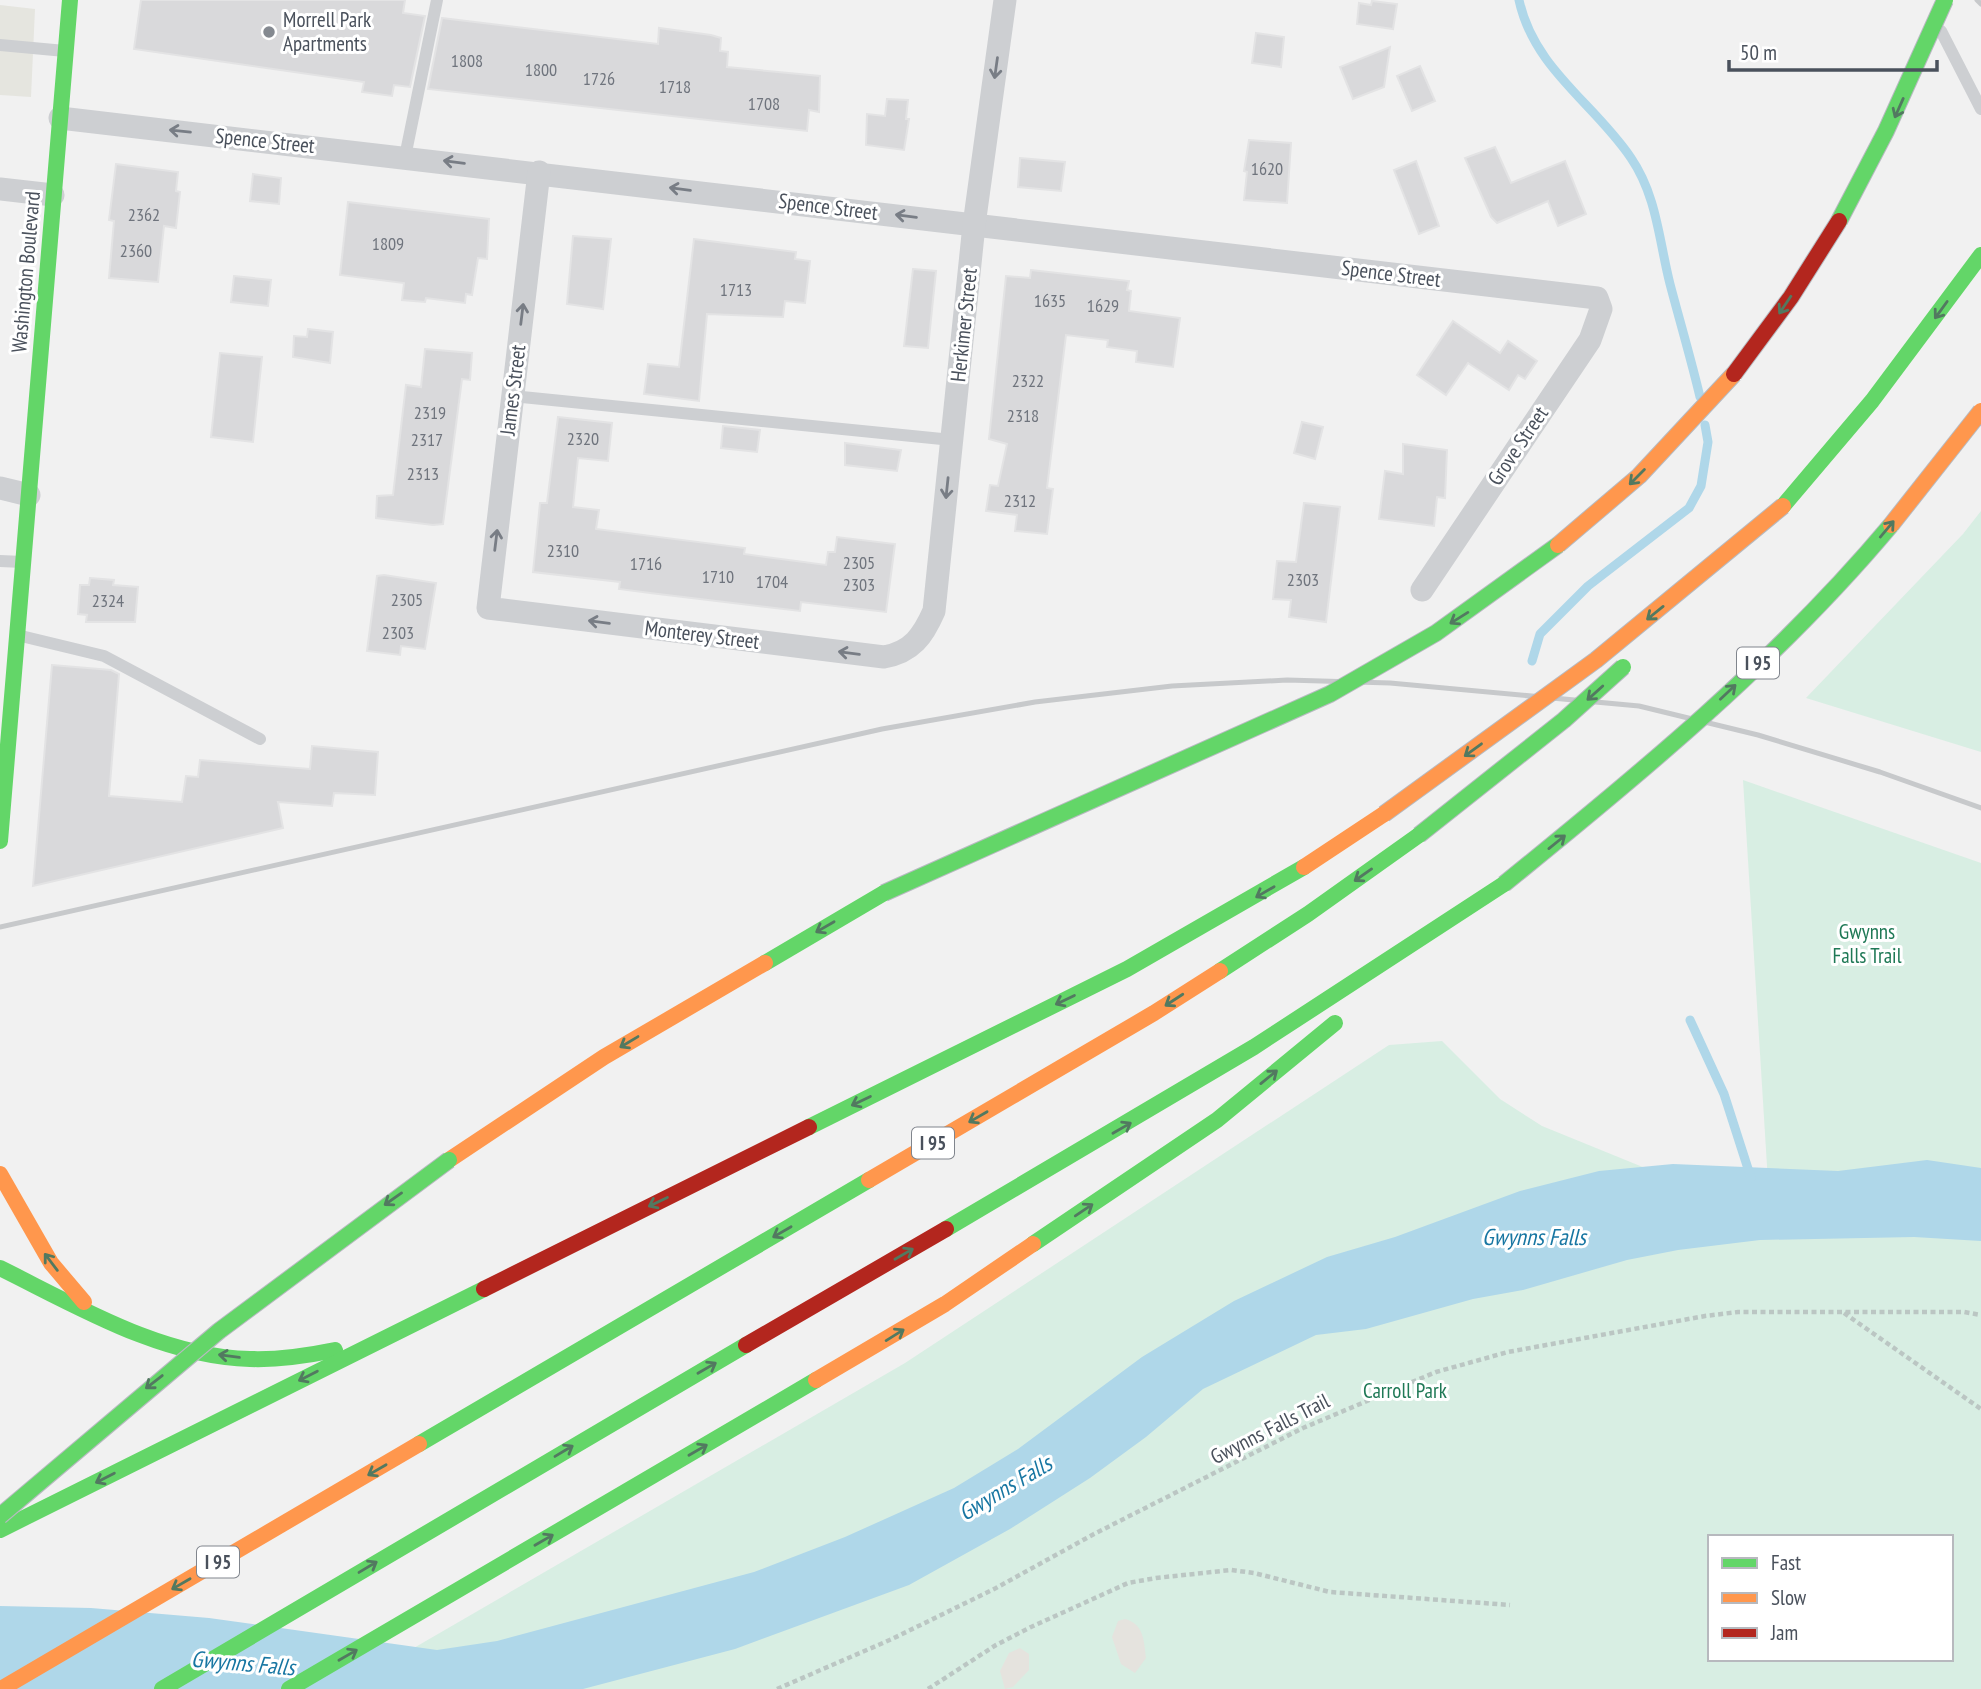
<svg xmlns="http://www.w3.org/2000/svg" width="1981" height="1689" font-family="'PT Sans Narrow',sans-serif">
<style>
.commercial{fill:#e5e5df}
.green{fill:#d8eee3;fill-rule:evenodd}
.sand{fill:#e5e3de}
.water{fill:#afd7e9}
.lines{fill:none;stroke-linecap:round;stroke-linejoin:round}
.stream{stroke:#afd7e9;stroke-width:9}
.building{fill:#d9d9db;stroke:#e3e3e4;stroke-width:2}
.path{stroke:#bbc6c3;stroke-width:4.5;stroke-dasharray:5 3.5;stroke-linecap:butt}
.lane{stroke:#cdcfd2;stroke-width:12}
.street{stroke:#cdcfd2;stroke-width:23}
.fast{stroke:#63d668;stroke-width:16}
.slow{stroke:#ff974d;stroke-width:16}
.jam{stroke:#b3261e;stroke-width:16}
.rail{stroke:#c7c9cb;stroke-width:5}
.fast-bridge-casing{stroke:#b7bac0;stroke-width:18;stroke-linecap:butt}
.slow-bridge-casing{stroke:#b7bac0;stroke-width:18;stroke-linecap:butt}
.jam-bridge-casing{stroke:#b7bac0;stroke-width:18;stroke-linecap:butt}
.fast-bridge{stroke:#63d668;stroke-width:16}
.slow-bridge{stroke:#ff974d;stroke-width:16}
.jam-bridge{stroke:#b3261e;stroke-width:16}
.oneway{stroke:#787d85}
.oneway2{stroke:#527960}
.poi-dot{fill:#848990;stroke:#fff;stroke-width:2.5}
.labels{text-anchor:middle;stroke-width:6;stroke-linejoin:round;paint-order:stroke}
.number-label{font-size:18px;fill:#6f747d}
.shield{fill:#fff;stroke:#80858d;stroke-width:2}
.shield-label{font-size:19px;font-weight:bold;fill:#4a515c}
.poi-label{font-size:21px;fill:#4a515c;stroke:#fff;text-anchor:start}
.street-label{font-size:21px;fill:#4a515c;stroke:#fff}
.park-label{font-size:21px;fill:#1f7956;stroke:#fff}
.water-label{font-size:23px;font-style:italic;fill:#1776a2;stroke:#fff}
</style>
<rect width="100%" height="100%" fill="#f1f1f1"/>
<!-- commercial -->
<path class="commercial" d="M0 5 35 9 31 97 0 95Z"/>
<!-- green -->
<g class="green">
<path d="M1981 511V752L1806 698 1963 534Z"/>
<path d="M1743 780 1981 863V1689H343L905 1363 1389 1045 1442 1041 1500 1099 1542 1126 1709 1194 1769 1198ZM1710 1537H1951V1659H1710Z"/>
</g>
<!-- sand -->
<g class="sand">
<path d="M1125 1619C1144 1624 1144 1641 1146 1658L1135 1673 1121 1664 1112 1637 1118 1621Z"/>
<path d="M1020 1648 1029 1654V1670L1013 1687 1005 1689 1000 1671 1009 1653Z"/>
</g>
<!-- water -->
<path class="water" d="M1927 1160 1981 1168V1241L1914 1237 1760 1240 1678 1250 1627 1260 1523 1290 1473 1299 1366 1329 1316 1335 1203 1389 1146 1437 1090 1478 1010 1529 909 1585 735 1649 583 1689H0V1606L91 1608 209 1618 437 1650 497 1641 754 1572 845 1537 954 1488 1018 1449 1142 1357 1234 1301 1327 1257 1395 1237 1520 1191 1599 1171 1673 1164 1838 1171Z"/>
<g class="lines">
<!-- stream -->
<g class="stream">
<path d="M1519 0C1534 69 1594 103 1631 158 1657 196 1659 241 1670 284 1680 322 1691 359 1700 397"/>
<path d="M1532 661 1540 634 1588 586 1689 508 1701 486 1708 442 1705 425"/>
<path d="M1690 1020 1724 1094 1751 1178"/>
</g>
</g>
<!-- building -->
<g class="building">
<path d="M141 0H405L403 13 425 16 410 87 394 85 392 96 362 92 364 82 134 49Z"/>
<path d="M1372 1 1397 4 1393 29 1357 24 1359 3 1371 5Z"/>
<path d="M442 18 658 44 659 28 711 35 721 38 720 51 728 52 727 67 820 76 819 112 809 110 807 131 428 89Z"/>
<path d="M1256 33 1284 37 1281 67 1252 63Z"/>
<path d="M1390 47 1384 87 1353 99 1340 67Z"/>
<path d="M1420 66 1435 101 1412 111 1397 76Z"/>
<path d="M887 99 908 100 906 119H909L904 150 866 145 867 114 885 116Z"/>
<path d="M1249 140 1291 143 1287 203 1244 200 1247 172 1244 171Z"/>
<path d="M1495 147 1511 183 1565 161 1586 214 1558 226 1548 201 1497 223 1491 217 1465 158Z"/>
<path d="M1020 158 1065 162 1061 191 1018 187Z"/>
<path d="M1416 161 1439 226 1419 234 1394 170Z"/>
<path d="M116 164 178 172 176 191 180 192 176 228 164 226 158 282 109 278 114 221 109 220Z"/>
<path d="M253 174 281 178 279 204 250 201Z"/>
<path d="M348 202 489 219 487 259 478 258 472 295 466 294 465 303 426 298 425 302 402 300 404 283 340 275Z"/>
<path d="M573 236 611 239 603 309 567 304Z"/>
<path d="M694 239 796 252 795 259 810 261 805 303 785 301 783 317 707 314 699 401 644 394 648 364 679 367Z"/>
<path d="M913 269 936 271 928 348 904 346Z"/>
<path d="M1031 270 1129 281 1127 290 1131 291 1129 311 1180 318 1173 367 1136 362 1137 351 1107 347 1108 340 1066 335 1047 488 1053 489 1047 534 1015 531 1017 515 986 511 990 485 998 486 1007 444 989 439 1006 276 1030 278Z"/>
<path d="M234 276 271 280 268 306 231 302Z"/>
<path d="M1453 321 1500 353 1508 341 1537 361 1525 379 1518 375 1509 390 1468 363 1446 395 1417 375Z"/>
<path d="M308 329 333 332 330 363 293 357 294 336 307 337Z"/>
<path d="M425 349 472 353 470 380 462 379 443 524 433 525 376 518 377 496 393 495 406 385 421 387Z"/>
<path d="M220 353 262 357 253 442 211 437Z"/>
<path d="M558 417 612 423 608 461 578 458 573 507 599 510 596 529 745 548 744 554 826 565 828 552H835L837 537 895 544 886 612 801 602 800 611 650 593 619 589 620 582 533 572 540 503H547Z"/>
<path d="M1302 422 1323 427 1315 459 1294 453Z"/>
<path d="M723 426 760 430 757 452 721 448Z"/>
<path d="M845 443 901 450 897 471 845 465Z"/>
<path d="M1403 444 1447 450 1445 498 1437 497 1434 526 1379 519 1385 471 1403 474Z"/>
<path d="M1304 503 1340 507 1326 622 1289 617 1291 600 1273 599 1277 561 1296 562Z"/>
<path d="M384 575 436 583 425 649 401 646 400 655 367 651 377 576Z"/>
<path d="M90 578 114 580 113 585 138 587 135 622H86L87 615 78 614 80 585H89Z"/>
<path d="M52 665 111 670 119 674 109 796 182 802 186 776 198 777 200 760 310 769 312 746 378 752 375 795 334 793 332 806 278 802 283 828 33 886Z"/>
</g>
<g class="lines">
<!-- path -->
<g class="path">
<path d="M1844 1313 1981 1409"/>
<path d="M777 1689 892 1639 996 1588 1094 1534 1303 1428 1436 1372 1508 1352 1705 1316 1738 1312H1964L1981 1315"/>
<path d="M928 1689 996 1645 1031 1627 1128 1583 1156 1578 1231 1570 1254 1573 1330 1592 1510 1605"/>
</g>
<!-- lane -->
<g class="lane">
<path d="M1941 31 1981 109"/>
<path d="M0 45 65 51"/>
<path d="M405 157 437 0"/>
<path d="M512 396 952 440"/>
<path d="M0 561 23 562"/>
<path d="M17 635 104 656 260 739"/>
</g>
<!-- street -->
<g class="street">
<path d="M60 118 1597 298 1601 309 1590 340 1422 590"/>
<path d="M539 172 488 608 884 657C912 652 923 636 934 611L974 225 1005 0"/>
<path d="M0 189 53 195"/>
<path d="M0 488 29 495"/>
</g>
<!-- fast -->
<g class="fast">
<path d="M1783 506 1872 401 1981 255"/>
<path d="M0 841 70 0"/>
<path d="M765 963 884 893"/>
<path d="M1220 971 1308 914 1419 835"/>
<path d="M809 1127 1127 969 1304 867"/>
<path d="M946 1229 1254 1047 1504 884"/>
<path d="M1033 1244 1217 1120 1335 1023"/>
<path d="M0 1268C77 1306 162 1357 250 1359 279 1360 306 1356 335 1350"/>
<path d="M419 1444 869 1180"/>
<path d="M0 1530 484 1289"/>
<path d="M162 1689 746 1345"/>
<path d="M289 1689 816 1380"/>
</g>
<!-- slow -->
<g class="slow">
<path d="M1304 867 1384 814"/>
<path d="M449 1160 604 1057 765 963"/>
<path d="M0 1174 51 1263 84 1302"/>
<path d="M869 1180 1154 1013 1220 971"/>
<path d="M816 1380 945 1304 1033 1244"/>
<path d="M1 1689 419 1444"/>
</g>
<!-- jam -->
<g class="jam">
<path d="M484 1289 809 1127"/>
<path d="M746 1345 946 1229"/>
</g>
<!-- rail -->
<g class="rail">
<path d="M1977 0 1981 4"/>
<path d="M0 927 882 729 1035 702 1172 686 1287 680 1390 683 1639 706 1758 735 1880 772 1981 808"/>
</g>
<defs>
<g id="fast-bridge">
<path d="M1839 221 1886 131 1945 0"/>
<path d="M1419 835 1564 720 1623 667"/>
<path d="M1504 884C1640 774 1778 660 1891 525"/>
<path d="M884 893 1330 694 1436 633 1558 545"/>
<path d="M0 1516 219 1331 449 1160"/>
</g>
<g id="slow-bridge">
<path d="M1891 525 1981 411"/>
<path d="M1558 545 1639 476 1734 374"/>
<path d="M1384 814 1596 660 1783 506"/>
</g>
<path id="jam-bridge" d="M1734 374 1791 297 1839 221"/>
</defs>
<!-- fast-bridge casing -->
<use href="#fast-bridge" class="fast-bridge-casing"/>
<!-- slow-bridge casing -->
<use href="#slow-bridge" class="slow-bridge-casing"/>
<!-- jam-bridge casing -->
<use href="#jam-bridge" class="jam-bridge-casing"/>
<!-- fast-bridge -->
<use href="#fast-bridge" class="fast-bridge"/>
<!-- slow-bridge -->
<use href="#slow-bridge" class="slow-bridge"/>
<!-- jam-bridge -->
<use href="#jam-bridge" class="jam-bridge"/>
</g>
<!-- one-way arrows -->
<defs><path id="oneway-shaft" d="M-6 0H5M1.5-3L5.5 0L1.5 3" fill="none" stroke-width="1.6" stroke-linecap="round" stroke-linejoin="round" transform="scale(1.75)"/></defs>
<g class="oneway">
<use href="#oneway-shaft" transform="translate(996 68) rotate(98)"/>
<use href="#oneway-shaft" transform="translate(180 131) rotate(-174)"/>
<use href="#oneway-shaft" transform="translate(454 162) rotate(-173)"/>
<use href="#oneway-shaft" transform="translate(680 189) rotate(-173)"/>
<use href="#oneway-shaft" transform="translate(906 216) rotate(-173)"/>
<use href="#oneway-shaft" transform="translate(522 314) rotate(-83)"/>
<use href="#oneway-shaft" transform="translate(947 488) rotate(96)"/>
<use href="#oneway-shaft" transform="translate(496 540) rotate(-83)"/>
<use href="#oneway-shaft" transform="translate(599 622) rotate(-173)"/>
<use href="#oneway-shaft" transform="translate(849 653) rotate(-173)"/>
</g>
<g class="oneway2">
<use href="#oneway-shaft" transform="translate(1899 108) rotate(114)"/>
<use href="#oneway-shaft" transform="translate(1785 305) rotate(124)"/>
<use href="#oneway-shaft" transform="translate(1941 310) rotate(126)"/>
<use href="#oneway-shaft" transform="translate(1637 477) rotate(135)"/>
<use href="#oneway-shaft" transform="translate(1887 529) rotate(-50)"/>
<use href="#oneway-shaft" transform="translate(1655 613) rotate(141)"/>
<use href="#oneway-shaft" transform="translate(1459 618) rotate(148)"/>
<use href="#oneway-shaft" transform="translate(1728 692) rotate(-43)"/>
<use href="#oneway-shaft" transform="translate(1595 693) rotate(138)"/>
<use href="#oneway-shaft" transform="translate(1473 750) rotate(144)"/>
<use href="#oneway-shaft" transform="translate(1557 842) rotate(-39)"/>
<use href="#oneway-shaft" transform="translate(1363 875) rotate(145)"/>
<use href="#oneway-shaft" transform="translate(1265 892) rotate(150)"/>
<use href="#oneway-shaft" transform="translate(825 927) rotate(150)"/>
<use href="#oneway-shaft" transform="translate(1065 1000) rotate(154)"/>
<use href="#oneway-shaft" transform="translate(1174 1000) rotate(147)"/>
<use href="#oneway-shaft" transform="translate(629 1042) rotate(149)"/>
<use href="#oneway-shaft" transform="translate(1269 1077) rotate(-39)"/>
<use href="#oneway-shaft" transform="translate(861 1101) rotate(154)"/>
<use href="#oneway-shaft" transform="translate(978 1117) rotate(150)"/>
<use href="#oneway-shaft" transform="translate(1122 1128) rotate(-30)"/>
<use href="#oneway-shaft" transform="translate(393 1199) rotate(145)"/>
<use href="#oneway-shaft" transform="translate(658 1202) rotate(154)"/>
<use href="#oneway-shaft" transform="translate(1084 1210) rotate(-34)"/>
<use href="#oneway-shaft" transform="translate(782 1232) rotate(150)"/>
<use href="#oneway-shaft" transform="translate(904 1254) rotate(-30)"/>
<use href="#oneway-shaft" transform="translate(51 1262) rotate(-127)"/>
<use href="#oneway-shaft" transform="translate(895 1335) rotate(-32)"/>
<use href="#oneway-shaft" transform="translate(229 1356) rotate(-172)"/>
<use href="#oneway-shaft" transform="translate(707 1368) rotate(-30)"/>
<use href="#oneway-shaft" transform="translate(308 1376) rotate(153)"/>
<use href="#oneway-shaft" transform="translate(154 1382) rotate(142)"/>
<use href="#oneway-shaft" transform="translate(698 1450) rotate(-30)"/>
<use href="#oneway-shaft" transform="translate(564 1451) rotate(-31)"/>
<use href="#oneway-shaft" transform="translate(377 1470) rotate(150)"/>
<use href="#oneway-shaft" transform="translate(105 1478) rotate(153)"/>
<use href="#oneway-shaft" transform="translate(544 1540) rotate(-30)"/>
<use href="#oneway-shaft" transform="translate(368 1567) rotate(-31)"/>
<use href="#oneway-shaft" transform="translate(181 1584) rotate(150)"/>
<use href="#oneway-shaft" transform="translate(348 1655) rotate(-30)"/>
</g>
<!-- markers -->
<circle class="poi-dot" cx="269" cy="32" r="7"/>
<g class="labels">
<!-- number labels -->
<g class="number-label">
<text x="467" y="67">1808</text>
<text x="541" y="76">1800</text>
<text x="599" y="85">1726</text>
<text x="675" y="93">1718</text>
<text x="764" y="110">1708</text>
<text x="1267" y="175">1620</text>
<text x="144" y="221">2362</text>
<text x="388" y="250">1809</text>
<text x="136" y="257">2360</text>
<text x="736" y="296">1713</text>
<text x="1050" y="307">1635</text>
<text x="1103" y="312">1629</text>
<text x="1028" y="387">2322</text>
<text x="430" y="419">2319</text>
<text x="1023" y="422">2318</text>
<text x="583" y="445">2320</text>
<text x="427" y="446">2317</text>
<text x="423" y="480">2313</text>
<text x="1020" y="507">2312</text>
<text x="563" y="557">2310</text>
<text x="859" y="569">2305</text>
<text x="646" y="570">1716</text>
<text x="718" y="583">1710</text>
<text x="1303" y="586">2303</text>
<text x="772" y="588">1704</text>
<text x="859" y="591">2303</text>
<text x="407" y="606">2305</text>
<text x="108" y="607">2324</text>
<text x="398" y="639">2303</text>
</g>
<!-- shield labels -->
<g class="shield">
<rect x="1737" y="647.5" width="42" height="31" rx="5"/>
<rect x="912" y="1127.5" width="42" height="31" rx="5"/>
<rect x="197" y="1546.5" width="42" height="31" rx="5"/>
</g>
<g class="shield-label">
<text x="1758" y="670">I 95</text>
<text x="933" y="1150">I 95</text>
<text x="218" y="1569">I 95</text>
</g>
<!-- poi labels -->
<g class="poi-label">
<text x="283" y="27">Morrell Park<tspan x="283" dy="24">Apartments</tspan></text>
</g>
<!-- street labels -->
<g class="street-label">
<text transform="translate(265 141) rotate(6)" y="7">Spence Street</text>
<text transform="translate(828 207) rotate(7)" y="7">Spence Street</text>
<text transform="translate(26 272) rotate(-85)" y="7">Washington Boulevard</text>
<text transform="translate(1391 274) rotate(7)" y="7">Spence Street</text>
<text transform="translate(964 325) rotate(-84)" y="7">Herkimer Street</text>
<text transform="translate(513 390) rotate(-83)" y="7">James Street</text>
<text transform="translate(1518 446) rotate(-56)" y="7">Grove Street</text>
<text transform="translate(702 635) rotate(7)" y="7">Monterey Street</text>
<text transform="translate(1270 1429) rotate(-27)" y="7">Gwynns Falls Trail</text>
</g>
<!-- park labels -->
<g class="park-label">
<text x="1867" y="939">Gwynns<tspan x="1867" dy="24">Falls Trail</tspan></text>
<text x="1405" y="1398">Carroll Park</text>
</g>
<!-- water labels -->
<g class="water-label">
<text x="1534" y="1245">Gwynns Falls</text>
<text transform="translate(1005 1488) rotate(-31)" y="8">Gwynns Falls</text>
<text transform="translate(243 1663) rotate(5)" y="8">Gwynns Falls</text>
</g>
</g>
<!-- legend -->
<rect x="1708" y="1535" width="245" height="126" fill="#ffffff" stroke="#b7b9be" stroke-width="2"/>
<rect x="1722" y="1558" width="35" height="10" fill="#63d668" stroke="#b7b9be" stroke-width="2"/>
<text x="1771" y="1570" font-size="21" fill="#4a515c">Fast</text>
<rect x="1722" y="1593" width="35" height="10" fill="#ff974d" stroke="#b7b9be" stroke-width="2"/>
<text x="1771" y="1605" font-size="21" fill="#4a515c">Slow</text>
<rect x="1722" y="1628" width="35" height="10" fill="#b3261e" stroke="#b7b9be" stroke-width="2"/>
<text x="1771" y="1640" font-size="21" fill="#4a515c">Jam</text>
<!-- scale -->
<path d="M1729 60v10h208v-10" fill="none" stroke="#4a515c" stroke-width="3.5"/>
<text x="1740" y="60" font-size="21" fill="#4a515c" stroke="#ffffff" stroke-width="5" paint-order="stroke">50 m</text>
</svg>
